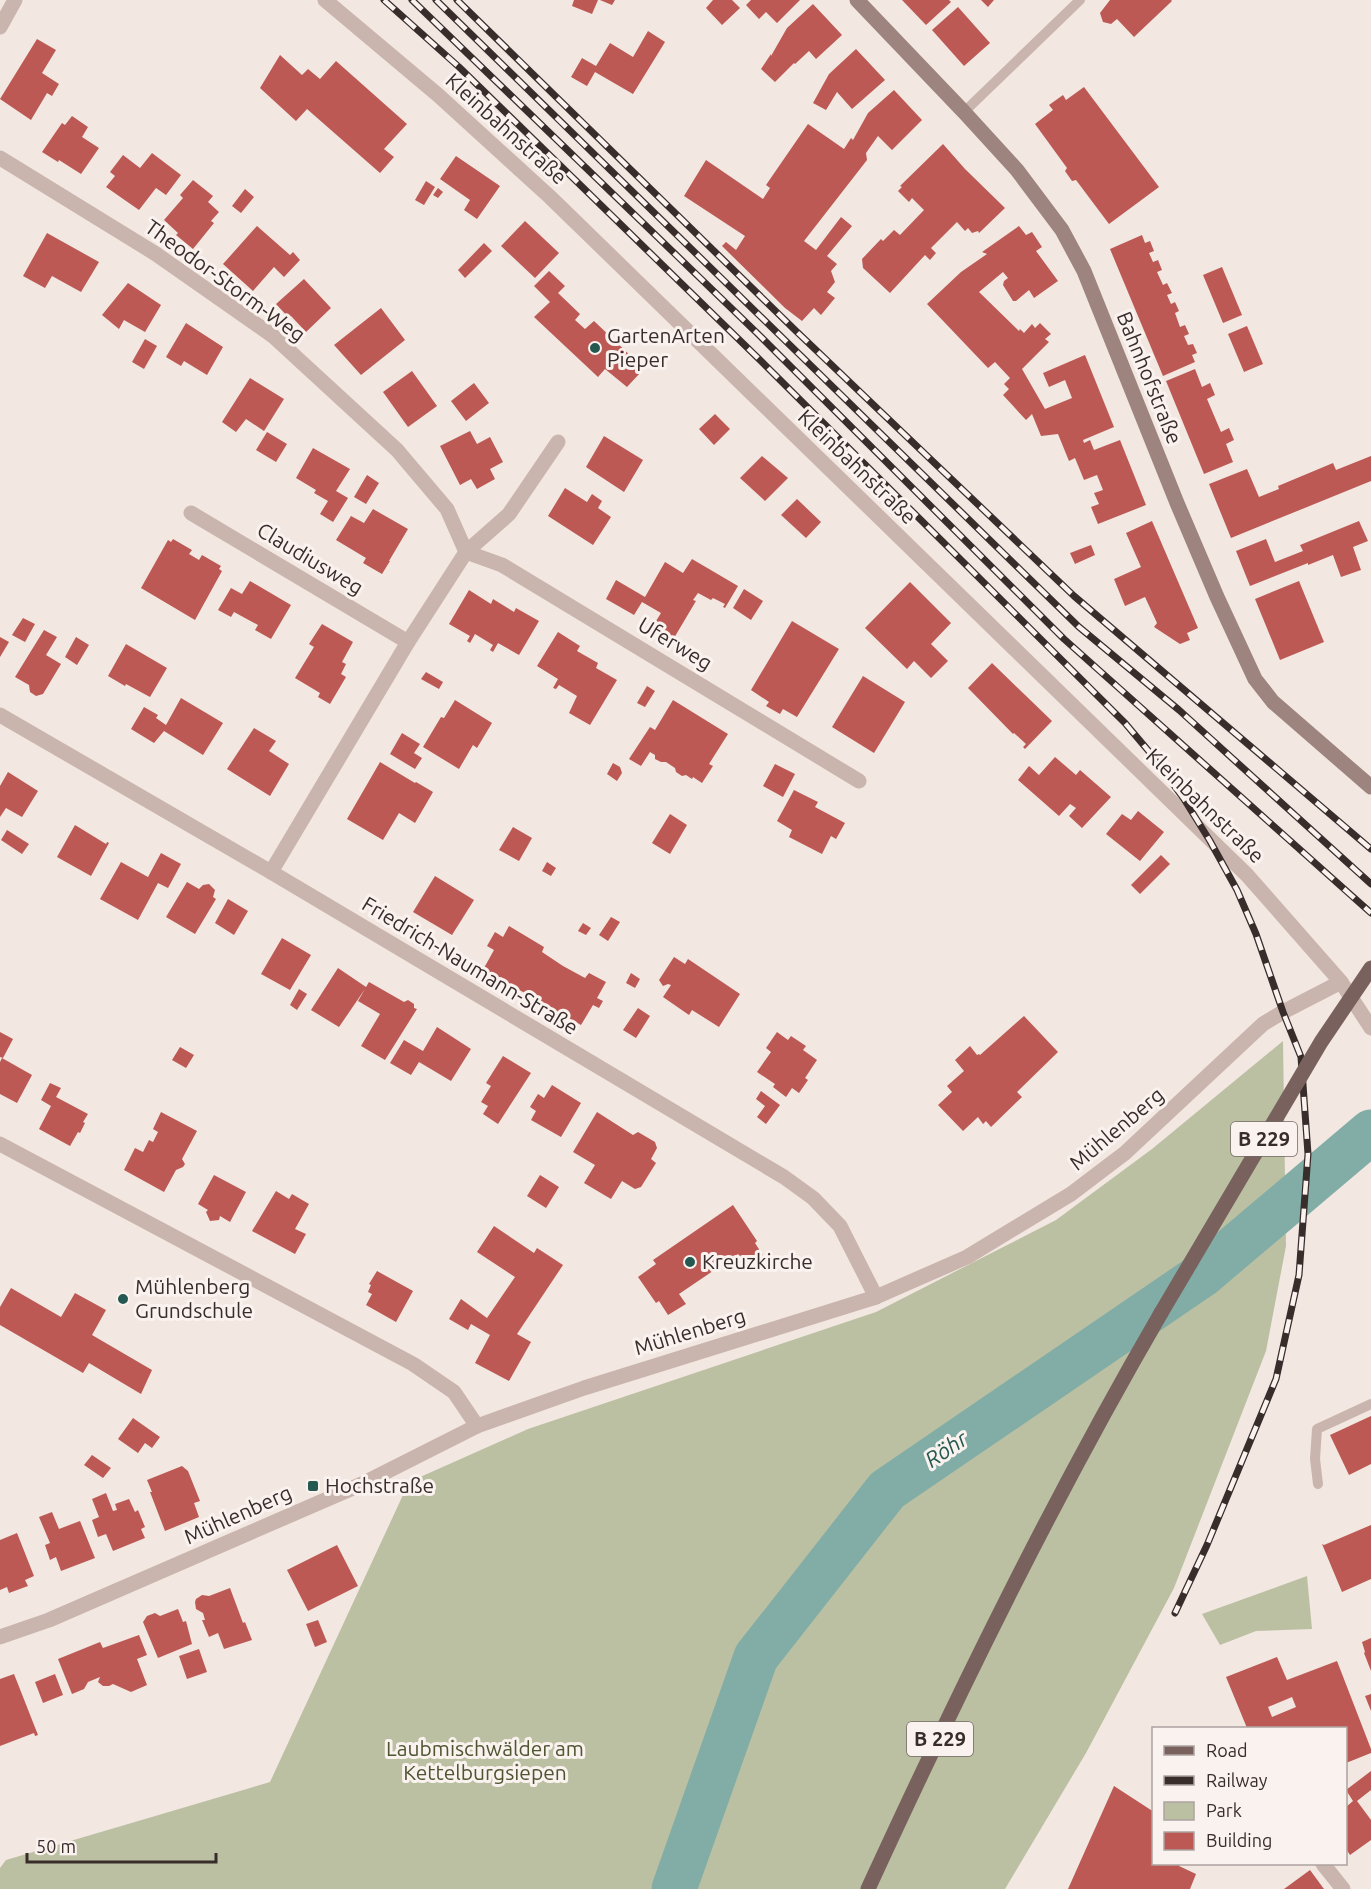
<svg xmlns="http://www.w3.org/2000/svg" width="1371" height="1889" font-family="Ubuntu,sans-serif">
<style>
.green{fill:#bcc0a2}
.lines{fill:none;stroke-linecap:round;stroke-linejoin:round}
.river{stroke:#82ada6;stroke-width:45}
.building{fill:#bd5954;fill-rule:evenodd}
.lane{stroke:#cab5ae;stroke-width:10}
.street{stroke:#cab5ae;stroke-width:15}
.secondary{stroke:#9d847f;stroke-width:15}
.primary{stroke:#79625e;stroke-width:15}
.rail-casing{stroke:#392d2c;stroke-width:7}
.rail{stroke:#faf2ee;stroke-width:4.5;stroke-dasharray:14;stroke-linecap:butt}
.primary-bridge{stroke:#79625e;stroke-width:15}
.poi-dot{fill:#245851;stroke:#faf2ee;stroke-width:2}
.labels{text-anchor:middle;stroke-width:6;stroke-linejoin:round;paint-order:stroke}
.shield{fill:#faf2ee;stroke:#736866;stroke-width:1.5}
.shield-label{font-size:20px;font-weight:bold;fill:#392d2c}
.street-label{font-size:21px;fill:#392d2c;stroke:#faf2ee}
.poi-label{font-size:21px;fill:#392d2c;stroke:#faf2ee;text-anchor:start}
.park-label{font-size:21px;fill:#4f5531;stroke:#faf2ee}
.water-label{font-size:22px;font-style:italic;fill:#245851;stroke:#faf2ee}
</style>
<rect width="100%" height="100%" fill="#f2e7e1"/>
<!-- green -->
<g class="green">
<path d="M1283 1041 1286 1246 1266 1351 1174 1588 1086 1753 1005 1889H0V1868L6 1860 270 1782 409 1482 528 1429 876 1312 1056 1220 1152 1149Z"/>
<path d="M1307 1576 1312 1629 1256 1631 1220 1645 1202 1614Z"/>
</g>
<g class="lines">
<!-- river -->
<path class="river" d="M674 1889 756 1657 887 1490 1202 1275 1371 1132"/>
</g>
<!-- building -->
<g class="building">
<path d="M574 0H598L592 14 572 6Z"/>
<path d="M600 0H615L612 5Z"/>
<path d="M713 0H732L740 8 722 25 706 8Z"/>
<path d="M751 0H800L777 23 766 12 759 19 746 5Z"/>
<path d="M902 0H949L951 2 926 25Z"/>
<path d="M981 0H994L988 7Z"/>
<path d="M1110 0H1171L1172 1 1134 37 1117 19 1111 24 1103 22 1100 13Z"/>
<path d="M813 4 842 35 816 59 809 51 795 64 794 63 775 82 761 69 771 54V56L787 28Z"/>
<path d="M958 7 990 43 964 66 932 30Z"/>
<path d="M648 31 665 42 633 94 595 72 587 86 571 77 582 58 596 66 610 43 633 57Z"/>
<path d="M37 39 56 50 42 73 59 84 52 96 47 93 31 120 0 99Z"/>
<path d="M856 49 885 80 852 109 837 92 826 110 813 103 829 74Z"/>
<path d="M280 55 302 75 308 69 320 79 336 61 407 124 384 149 394 157 380 173 307 109 296 121 260 88Z"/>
<path d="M1084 87 1159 187 1109 224 1076 180 1072 181 1065 171 1067 168 1035 124 1053 110 1049 105 1063 95 1066 100Z"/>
<path d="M894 90 922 120 892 150 878 136 866 153 867 160 804 241 816 250 841 217 852 226 827 256 837 264 831 271 835 282 827 292 835 298 821 315 814 308 802 321 785 308 722 246 726 242 736 250 745 236 684 196 706 160 763 199 770 188 766 185 808 124 844 149 851 138 853 140 868 113Z"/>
<path d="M72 116 88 127 82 137 99 148 81 174 59 160 58 162 42 152 62 123 65 125Z"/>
<path d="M943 144 965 169 1005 208 979 233 978 231 972 233 968 228 965 231 957 222 931 248 936 253 930 260 925 255 890 293 863 268 862 259 881 239 883 241 894 230 900 235 924 210 912 198 909 202 898 191 902 187 900 186Z"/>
<path d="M152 153 181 175 166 195 156 188 139 210 106 187 115 176 110 172 123 155 140 168Z"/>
<path d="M456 156 500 186 477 219 464 210 470 200 440 179Z"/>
<path d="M193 180 213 196 208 202 219 212 211 221 214 223 193 249 176 235 178 233 164 220 183 198 180 195Z"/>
<path d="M426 181 435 187 424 205 415 200Z"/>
<path d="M438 188 443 192 438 198 433 195Z"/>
<path d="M245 189 254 197 241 213 232 206Z"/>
<path d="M525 221 559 253 535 278 501 246Z"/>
<path d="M257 226 290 255 293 252 300 260 284 277 274 267 253 291 223 264Z"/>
<path d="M1019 226 1026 235 1032 232 1042 247 1036 251 1058 281 1034 298 1029 290 1016 301H1013L1003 285 1004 281 1008 278 1003 272 979 292 1019 331 1020 329 1024 333 1032 324 1035 328 1040 323 1051 334 1045 339 1049 342 1022 369 1045 409 1072 398 1065 380 1049 387 1043 373 1085 355 1114 427 1083 440 1084 443 1090 440 1094 450 1120 440 1146 505 1098 524 1091 507 1099 504 1094 493 1103 490 1097 475 1084 480 1075 458 1069 461 1058 434 1041 436 1032 414 1026 420 1003 395 1009 389 1004 384 1010 378 995 362 988 368 927 304 961 272 987 254 982 252Z"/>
<path d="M47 233 99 262 81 292 52 276 45 288 23 276Z"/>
<path d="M1142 235 1145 243 1150 241 1154 251 1149 253 1153 262 1158 260 1162 270 1157 272 1163 285 1167 283 1172 293 1167 295 1171 304 1175 302 1179 311 1175 313 1180 327 1185 325 1189 334 1184 336 1188 345 1193 344 1197 353 1192 355 1195 362 1163 376 1110 249Z"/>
<path d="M484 243 492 251 465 278 458 270Z"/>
<path d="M1222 267 1242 315 1223 323 1203 275Z"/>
<path d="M549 271 565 286 558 293 580 314 575 320 585 329 594 321 634 359 630 363 640 373 627 387 605 369 598 377 534 317 550 302 534 286Z"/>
<path d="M304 279 331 308 306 332 291 316 289 318 276 304Z"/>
<path d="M128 283 161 305 145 332 124 320 119 329 102 315Z"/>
<path d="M381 308 405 340 361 375 334 345Z"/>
<path d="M186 323 223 347 207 375 184 361 181 366 166 357Z"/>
<path d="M1247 326 1263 364 1244 372 1228 334Z"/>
<path d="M145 339 157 346 144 369 132 362Z"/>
<path d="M1195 369 1202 387 1210 383 1215 395 1207 399 1221 432 1229 428 1234 440 1226 444 1233 462 1204 474 1166 381Z"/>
<path d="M412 371 437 406 408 427 383 392Z"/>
<path d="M250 378 284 399 264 431 246 419 236 432 222 422Z"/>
<path d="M474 383 489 403 466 421 451 401Z"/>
<path d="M715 414 730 429 714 445 699 429Z"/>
<path d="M470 431 477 444 490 437 503 462 490 469 495 479 477 489 471 479 460 485 440 446Z"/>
<path d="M267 432 287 444 276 462 256 450Z"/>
<path d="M604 436 643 460 624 492 586 467Z"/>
<path d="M313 448 350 469 336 491 348 498 333 522 320 514 328 501 314 493 316 490 296 478Z"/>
<path d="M762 456 788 478 765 501 740 478Z"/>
<path d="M1371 456V481L1231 538 1209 484 1247 469 1259 497 1279 489 1278 486 1333 463 1336 470Z"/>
<path d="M367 475 379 483 366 504 354 497Z"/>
<path d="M565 488 587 502 592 494 602 501 598 508 611 517 593 545 548 516Z"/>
<path d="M797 499 821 522 806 538 781 515Z"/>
<path d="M373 509 408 529 389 561H390L382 574 363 563 366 558 336 540 351 516 364 523Z"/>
<path d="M1152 521 1198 628 1187 633 1190 640 1180 644 1154 627 1157 623 1145 597 1125 606 1114 579 1141 567 1126 533Z"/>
<path d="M1359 521 1368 541 1353 547 1361 570 1341 577 1333 555 1308 565V563L1250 586 1236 551 1266 539 1275 562 1303 551 1300 545Z"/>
<path d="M173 539 192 550 189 554 199 560 202 555 221 566 219 569 222 571 195 620 141 588 168 540 171 542Z"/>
<path d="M1091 545 1095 555 1075 564 1070 553Z"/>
<path d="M692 559 738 586 725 608 723 607 725 604 713 598 711 600 698 593 693 600 696 601 674 638 653 626 661 613 642 602 634 615 606 599 616 580 645 597 665 562 683 573Z"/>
<path d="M250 581 291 605 271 639 255 630 258 625 234 612 231 617 218 610 231 588 242 594Z"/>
<path d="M1299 581 1324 642 1280 660 1255 599Z"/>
<path d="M910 582 951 623 931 644 948 661 931 678 914 661 907 669 865 628Z"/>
<path d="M744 589 763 601 751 620 733 608Z"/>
<path d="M469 590 491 604 493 599 514 612 516 608 539 621 519 655 498 643 493 652 490 650 493 645 475 634 470 643 467 641 470 636 449 624Z"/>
<path d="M23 618 35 624 25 642 12 635Z"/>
<path d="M792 621 839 649 797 717 783 709 780 714 766 706 769 702 751 690Z"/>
<path d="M322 624 353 642 342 662 346 664 341 674 346 677 330 704 318 697 320 693 295 678 314 647 309 644Z"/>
<path d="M44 630 57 637 46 655 61 664 43 694 36 696 30 692 29 685 15 677Z"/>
<path d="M558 632 580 646 577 651 598 663 596 668 617 680 590 725 569 713 577 696 559 685 556 689 553 688 558 679 537 666Z"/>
<path d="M0 637 9 642 0 657Z"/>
<path d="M76 637 89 645 77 665 65 657Z"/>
<path d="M126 644 167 668 150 697 126 684 125 686 108 676Z"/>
<path d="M992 663 1052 721 1025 749 1023 747 1026 744 1014 733 1013 734 968 688Z"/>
<path d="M426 672 443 682 439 689 421 679Z"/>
<path d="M863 676 905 702 874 753 832 727Z"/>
<path d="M647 686 655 691 645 707 637 703Z"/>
<path d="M181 698 223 723 203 755 164 731 154 743 131 729 144 707 158 715 156 718 166 725Z"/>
<path d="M455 700 492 723 477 748 473 745 459 769 423 747 441 717 444 718Z"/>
<path d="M673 700 728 734 709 764 713 766 702 783 693 777 692 779 686 775 682 776 676 772 675 768 666 762H661L655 759V755L650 752 641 766 629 759 650 727 655 730Z"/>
<path d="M254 728 276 741 269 751 289 764 270 796 227 769Z"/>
<path d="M402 733 420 744 414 753 422 758 415 769 390 754Z"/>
<path d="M1055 757 1076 775 1080 770 1111 797 1082 828 1069 816 1076 808 1070 804 1059 816 1018 780 1029 766 1039 775Z"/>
<path d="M380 762 415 783 416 782 433 792 415 823 399 813 383 840 347 819Z"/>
<path d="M613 763 620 767 622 773 617 781 607 774Z"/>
<path d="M775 764 795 774 783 797 763 786Z"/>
<path d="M8 772 38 791 22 817 6 808 0 817V786Z"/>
<path d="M794 790 818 802 815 807 845 823 836 839 831 836 822 854 789 837 792 830 777 821Z"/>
<path d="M1138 811 1164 832 1140 861 1106 834 1122 814 1131 820Z"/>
<path d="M670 814 687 825 670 854 652 843Z"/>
<path d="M75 825 106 844 107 842 109 843 91 876 57 857Z"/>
<path d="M513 827 532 838 519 861 499 850Z"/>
<path d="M7 830 29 844 22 854 1 840Z"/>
<path d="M161 853 181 864 168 888 158 883 138 920 100 899 121 862 148 877Z"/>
<path d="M1161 855 1170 864 1140 894 1131 885Z"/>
<path d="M547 862 556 868 551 876 542 871Z"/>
<path d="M435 876 474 900 452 935 413 912Z"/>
<path d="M187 882 199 889 203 885 209 884 215 890 213 897 216 899 195 934 166 917Z"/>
<path d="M228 899 248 911 234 935 215 923Z"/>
<path d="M611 917 620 922 608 941 599 935Z"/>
<path d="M583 923 591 928 586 935 578 931Z"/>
<path d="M509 926 544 947 542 952 563 966 585 978 589 973 606 982 597 998 603 1001 599 1008 593 1005 581 1025 502 980H496L488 976 487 969 484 968 494 950 487 946 495 932 503 937Z"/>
<path d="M282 938 311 955 290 990 261 974Z"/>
<path d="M674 957 685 964 688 959 740 994 719 1027 692 1010 689 1015 663 997 671 985 668 984 663 986 659 980Z"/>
<path d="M338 968 366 987 369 982 404 1002 408 1000 414 1004V1008L417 1009 385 1060 361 1046 380 1014 358 1001 365 989 339 1027 311 1010Z"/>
<path d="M631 973 640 979 635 988 626 983Z"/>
<path d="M299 989 307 994 297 1010 290 1005Z"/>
<path d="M638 1008 650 1016 636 1038 623 1030Z"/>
<path d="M1024 1016 1058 1052 1017 1092 1022 1097 991 1127 986 1121 983 1124 978 1117 963 1131 938 1105 952 1092 947 1086 964 1071 955 1060 970 1046 977 1055 979 1054 980 1055Z"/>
<path d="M437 1027 471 1049 451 1081 419 1062 411 1075 390 1063 404 1040 423 1051Z"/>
<path d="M0 1032 13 1039 3 1058 0 1057Z"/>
<path d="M777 1032 788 1040 791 1036 806 1046 803 1050 817 1060 805 1078 808 1080 799 1093 792 1088 786 1097 773 1087 775 1084 757 1072 771 1052 766 1048Z"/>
<path d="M180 1047 194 1055 186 1068 172 1060Z"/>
<path d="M503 1056 531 1073 498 1124 483 1114 488 1106 481 1102 491 1086 486 1083Z"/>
<path d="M2 1058 32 1075 17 1103 0 1094V1062Z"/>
<path d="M50 1083 61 1088 56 1097 88 1114 83 1122 85 1123 80 1133 78 1132 70 1146 39 1129 51 1106 41 1100Z"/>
<path d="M552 1085 581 1103 561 1137 531 1120 536 1111 530 1107 538 1094 544 1098Z"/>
<path d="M761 1091 780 1105 766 1124 757 1117 765 1106 756 1099Z"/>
<path d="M161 1112 197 1131 182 1159 185 1164 183 1167 176 1170 164 1192 124 1170 135 1148 143 1152 149 1140 153 1142 158 1132 153 1129Z"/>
<path d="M597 1112 633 1135 638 1132 655 1142 657 1148 651 1159 656 1163 641 1187 635 1189 622 1181 611 1199 584 1183 595 1165 573 1152Z"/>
<path d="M214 1175 246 1192 230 1222 220 1216 219 1220 210 1221 206 1212 208 1210 198 1204Z"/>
<path d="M540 1175 559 1187 546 1208 527 1196Z"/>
<path d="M276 1191 289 1199 292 1194 309 1204 295 1229 306 1234 295 1254 252 1231Z"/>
<path d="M733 1205 757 1241 755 1243 764 1257 748 1268 738 1254 679 1294 686 1304 668 1315 659 1301 656 1303 638 1277 656 1264 653 1260Z"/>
<path d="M494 1226 534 1253 537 1248 563 1265 517 1334 531 1342 509 1381 475 1363 490 1335 471 1324 468 1330 449 1319 461 1299 487 1318 515 1277 477 1252Z"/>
<path d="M377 1271 413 1291 396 1322 366 1305 372 1294 368 1292 371 1285 369 1284Z"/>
<path d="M11 1288 61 1317 75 1293 106 1310 92 1335 152 1370 141 1394 89 1363 83 1373 0 1325V1307Z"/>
<path d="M1371 1416V1464L1349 1475 1330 1435Z"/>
<path d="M133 1418 160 1437 152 1448 145 1443 138 1453 118 1439Z"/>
<path d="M92 1455 111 1468 103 1478 84 1465Z"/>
<path d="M182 1466 188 1471 200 1501 194 1503 199 1517 165 1531 150 1492H152L147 1480Z"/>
<path d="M106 1493 113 1511 117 1510 115 1504 129 1499 135 1512 138 1510 145 1527 141 1529 145 1538 113 1551 106 1534 98 1537 92 1520 99 1517 92 1499Z"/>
<path d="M52 1512 59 1529 80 1521 95 1558 61 1571 56 1557 50 1560 45 1545 50 1543 39 1517Z"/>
<path d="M1371 1525V1579L1342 1592 1322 1544 1324 1545Z"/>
<path d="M17 1533 34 1576 25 1580 28 1586 9 1593 7 1587 0 1590V1540Z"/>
<path d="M337 1545 358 1586 308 1611 287 1570Z"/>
<path d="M230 1588 243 1623 245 1622 252 1640 224 1649 218 1633 209 1637 202 1620H205L203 1613 196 1609 195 1602 196 1599 202 1595 209 1596Z"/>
<path d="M178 1609 183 1622 186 1621 192 1644 158 1658 143 1622 147 1616 155 1613 160 1616Z"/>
<path d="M318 1620 327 1642 315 1647 306 1624Z"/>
<path d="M139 1635 147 1655 137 1659 147 1685 131 1692 113 1684 109 1686H103L98 1682 100 1677 88 1682 84 1689 72 1694 58 1659 100 1642 103 1648Z"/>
<path d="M1371 1638V1671L1364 1653 1365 1652 1362 1642Z"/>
<path d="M199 1649 207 1672 187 1679 179 1656Z"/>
<path d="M1277 1657 1287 1680 1337 1661 1371 1749V1753L1346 1763V1728H1247L1226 1677ZM1292 1697 1296 1707 1272 1717 1268 1707Z"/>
<path d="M14 1674 38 1735 35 1736 34 1733 0 1746V1679Z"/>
<path d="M55 1674 63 1695 43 1703 35 1682Z"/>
<path d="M1371 1694V1711L1365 1696Z"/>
<path d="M1371 1771V1790L1357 1801 1371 1820V1840L1350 1855 1346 1849V1807L1353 1801 1346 1790Z"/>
<path d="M1114 1786 1154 1812V1864H1180L1179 1866 1196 1874 1190 1889H1068Z"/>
<path d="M1310 1870 1324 1889H1284Z"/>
</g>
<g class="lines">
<!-- lane -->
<g class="lane">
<path d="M964 112 1080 0"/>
<path d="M1318 1484 1315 1459 1317 1429 1371 1404"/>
</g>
<!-- street -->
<g class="street">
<path d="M325 0 438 95 550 197 1247 875 1341 982 1371 1028"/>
<path d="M0 27 15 0"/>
<path d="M0 158 156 254 273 336 397 450 447 509 466 552"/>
<path d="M191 513 408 642"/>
<path d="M466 552 502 565 859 781"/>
<path d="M0 715 271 872 784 1177 813 1198 840 1226 876 1297"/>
<path d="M271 872 408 642 466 552 509 514 558 442"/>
<path d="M0 1144 413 1364 454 1392 477 1426"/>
<path d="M0 1637 49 1620 362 1484 477 1426 584 1388 876 1297 967 1257 1071 1194 1125 1153 1263 1024 1283 1012 1341 982"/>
<path d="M1323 1864 1343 1889"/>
</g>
<!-- secondary -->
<path class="secondary" d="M857 0 964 112 1017 170 1062 230 1084 271 1177 503 1217 597 1255 679 1273 702 1371 787"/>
<!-- primary -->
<path class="primary" d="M868 1889C958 1693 1053 1499 1161 1313"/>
<defs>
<g id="rail">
<path d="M384 0 459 67 762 362 1125 723 1152 755 1184 799 1210 841 1237 890 1256 934 1283 1012 1301 1057 1308 1154 1299 1275 1276 1379 1207 1545 1175 1613"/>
<path d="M412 0 757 333 1064 639 1371 913"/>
<path d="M436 0 1079 627 1179 710 1371 884"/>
<path d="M457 0 796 331 1074 596 1371 849"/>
</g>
</defs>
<!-- rail casing -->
<use href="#rail" class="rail-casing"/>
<!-- rail -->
<use href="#rail" class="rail"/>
<!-- primary-bridge -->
<path class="primary-bridge" d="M1161 1313 1321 1042 1371 968"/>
</g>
<!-- markers -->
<g class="poi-dot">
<circle cx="595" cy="348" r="6"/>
<circle cx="690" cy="1262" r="6"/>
<circle cx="123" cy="1299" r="6"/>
<rect x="307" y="1480" width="12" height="12" rx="3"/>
</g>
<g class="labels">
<!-- shield labels -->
<g class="shield">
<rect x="1231" y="1122" width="66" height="34" rx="4.5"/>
<rect x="907" y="1722" width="66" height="34" rx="4.5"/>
</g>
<g class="shield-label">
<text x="1264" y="1146">B 229</text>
<text x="940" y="1746">B 229</text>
</g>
<!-- street labels -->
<g class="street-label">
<text transform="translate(506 129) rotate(42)" y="7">Kleinbahnstraße</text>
<text transform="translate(225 281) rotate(36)" y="7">Theodor-Storm-Weg</text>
<text transform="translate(1149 378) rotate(68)" y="7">Bahnhofstraße</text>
<text transform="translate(857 467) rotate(44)" y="7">Kleinbahnstraße</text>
<text transform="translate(310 559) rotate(31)" y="7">Claudiusweg</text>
<text transform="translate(675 644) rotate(31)" y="7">Uferweg</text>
<text transform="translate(1205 806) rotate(44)" y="7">Kleinbahnstraße</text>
<text transform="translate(470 966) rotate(31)" y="7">Friedrich-Naumann-Straße</text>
<text transform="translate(1117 1129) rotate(-40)" y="7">Mühlenberg</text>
<text transform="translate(690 1332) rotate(-17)" y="7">Mühlenberg</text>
<text transform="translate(238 1515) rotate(-24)" y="7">Mühlenberg</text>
</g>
<!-- poi labels -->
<g class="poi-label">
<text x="607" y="343">GartenArten<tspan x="607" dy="24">Pieper</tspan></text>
<text x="702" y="1269">Kreuzkirche</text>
<text x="135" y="1294">Mühlenberg<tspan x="135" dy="24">Grundschule</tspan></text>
<text x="325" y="1493">Hochstraße</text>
</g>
<!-- park labels -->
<g class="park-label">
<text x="485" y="1756">Laubmischwälder am<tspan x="485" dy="24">Kettelburgsiepen</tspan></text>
</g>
<!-- water labels -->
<g class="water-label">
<text transform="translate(946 1449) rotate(-34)" y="8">Röhr</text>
</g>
</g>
<!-- legend -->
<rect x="1152" y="1727" width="195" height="138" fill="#faf2ee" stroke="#ada3a0" stroke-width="1.5"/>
<rect x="1164" y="1746" width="30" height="9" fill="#79625e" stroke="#ada3a0" stroke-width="1.5"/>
<text x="1206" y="1757" font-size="18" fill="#392d2c">Road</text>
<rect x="1164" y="1776" width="30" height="9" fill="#392d2c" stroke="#ada3a0" stroke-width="1.5"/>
<text x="1206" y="1787" font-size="18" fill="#392d2c">Railway</text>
<rect x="1164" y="1802" width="30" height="18" fill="#bcc0a2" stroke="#ada3a0" stroke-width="1.5"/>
<text x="1206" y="1817" font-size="18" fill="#392d2c">Park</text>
<rect x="1164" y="1832" width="30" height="18" fill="#bd5954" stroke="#ada3a0" stroke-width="1.5"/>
<text x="1206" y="1847" font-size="18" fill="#392d2c">Building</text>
<!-- scale -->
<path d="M27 1853v9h189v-9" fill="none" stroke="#392d2c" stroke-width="3"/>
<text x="36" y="1853" font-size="18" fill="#392d2c" stroke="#faf2ee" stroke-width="4.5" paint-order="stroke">50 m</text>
</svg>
